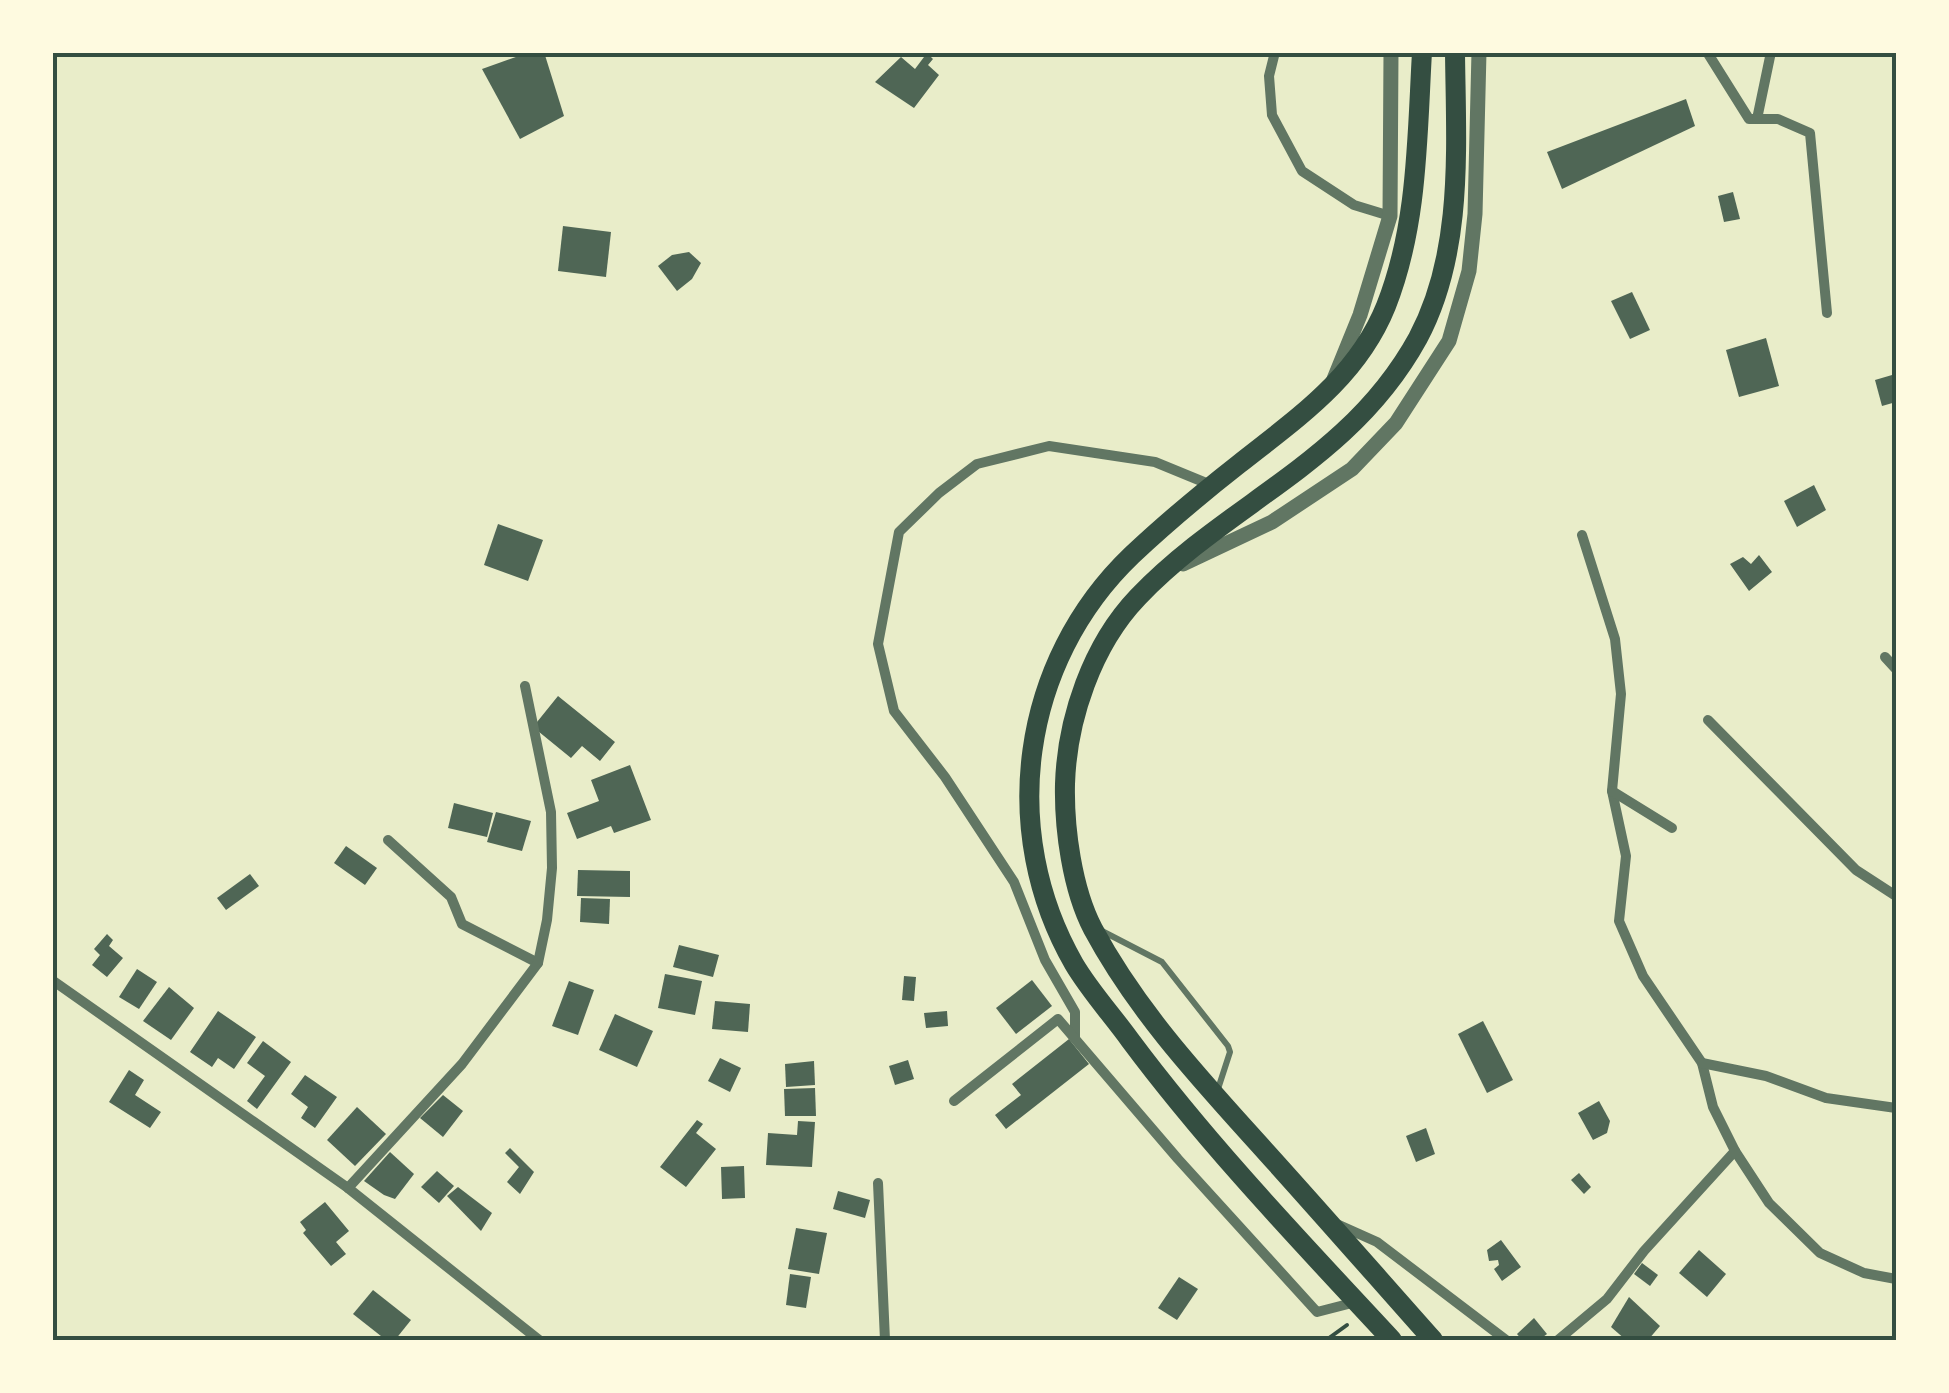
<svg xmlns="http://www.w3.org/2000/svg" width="1949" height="1393" font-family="Rubik,sans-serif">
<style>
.building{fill:#4f6655}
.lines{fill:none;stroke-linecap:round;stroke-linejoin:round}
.path{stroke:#344e41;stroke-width:4}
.service{stroke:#617663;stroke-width:6}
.minor{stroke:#617663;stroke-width:10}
.tertiary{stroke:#617663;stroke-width:15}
.primary{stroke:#344e41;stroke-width:20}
.neatline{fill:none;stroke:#344e41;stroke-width:4}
</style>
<rect width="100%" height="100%" fill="#e9edc9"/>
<!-- building -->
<g class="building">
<path d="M530 52H544L564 116 520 139 482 69Z"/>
<path d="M927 53 933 59 928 65 939 75 914 108 875 82 901 57 915 69Z"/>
<path d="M1686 99 1695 126 1562 189 1547 152Z"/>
<path d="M1733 192 1740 219 1724 222 1718 196Z"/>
<path d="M563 226 611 232 606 277 558 271Z"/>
<path d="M689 252 701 263 692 279 677 291 658 266 672 255Z"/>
<path d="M1632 292 1650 330 1630 339 1611 301Z"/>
<path d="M1766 338 1779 386 1739 397 1726 350Z"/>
<path d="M1892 375 1896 402 1882 406 1875 380Z"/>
<path d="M1814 485 1826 510 1797 527 1784 501Z"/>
<path d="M498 524 543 540 528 581 484 565Z"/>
<path d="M1759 555 1772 572 1749 591 1730 564 1743 557 1751 564Z"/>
<path d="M558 696 615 742 600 761 582 746 571 758 533 727Z"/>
<path d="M630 765 651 820 614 833 611 826 577 839 567 813 599 801 591 780Z"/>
<path d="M454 803 493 813 487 837 448 828Z"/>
<path d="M496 812 531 821 522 851 487 842Z"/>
<path d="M346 846 377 868 365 885 334 863Z"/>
<path d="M578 870 630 871V897L577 896Z"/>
<path d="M250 874 259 886 226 910 217 898Z"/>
<path d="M581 898 610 899 609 924 580 922Z"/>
<path d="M107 934 113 940 109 946 123 958 107 977 92 965 100 955 94 949Z"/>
<path d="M679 945 719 955 713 977 673 967Z"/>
<path d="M137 969 157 982 139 1009 119 997Z"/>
<path d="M665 974 702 981 695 1015 658 1008Z"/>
<path d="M904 976 916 977 914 1001 902 1000Z"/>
<path d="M1032 980 1052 1006 1016 1034 996 1008Z"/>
<path d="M569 981 594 990 578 1035 552 1026Z"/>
<path d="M169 987 194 1008 171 1040 143 1021Z"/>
<path d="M715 1001 750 1004 748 1032 712 1029Z"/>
<path d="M218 1011 256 1037 234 1069 218 1058 212 1067 190 1052Z"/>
<path d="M947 1011 948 1026 926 1028 924 1013Z"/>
<path d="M615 1014 653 1031 637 1067 599 1050Z"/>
<path d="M1483 1021 1513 1080 1487 1093 1458 1034Z"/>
<path d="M1069 1039 1089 1064 1006 1129 995 1115 1021 1095 1012 1084Z"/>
<path d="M263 1041 291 1062 257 1109 247 1101 265 1076 247 1063Z"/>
<path d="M720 1058 741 1068 730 1092 708 1081Z"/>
<path d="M908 1060 914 1079 895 1085 889 1066Z"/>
<path d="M814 1061 815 1085 786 1087 785 1064Z"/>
<path d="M129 1070 144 1080 135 1095 161 1112 150 1128 109 1102Z"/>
<path d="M305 1075 337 1097 315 1128 301 1118 308 1107 291 1094Z"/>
<path d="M815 1088 816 1116H785L784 1089Z"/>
<path d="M443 1095 463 1111 443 1137 420 1118Z"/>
<path d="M1599 1101 1610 1121 1607 1133 1593 1140 1578 1113Z"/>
<path d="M357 1107 386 1134 355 1166 327 1140Z"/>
<path d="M697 1120 703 1124 696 1133 716 1149 686 1187 660 1167Z"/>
<path d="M798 1121 815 1122 812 1167 766 1165 768 1133 797 1135Z"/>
<path d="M1426 1128 1435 1154 1416 1162 1406 1136Z"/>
<path d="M510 1148 534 1172 520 1194 507 1182 519 1167 505 1153Z"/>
<path d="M390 1152 414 1174 395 1199 384 1195 364 1181Z"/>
<path d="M744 1166 745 1198 722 1199 721 1167Z"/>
<path d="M437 1171 454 1186 439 1203 421 1187Z"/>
<path d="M1579 1173 1591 1187 1584 1194 1571 1180Z"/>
<path d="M458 1187 492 1213 481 1231 447 1196Z"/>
<path d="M838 1191 870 1200 865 1218 833 1209Z"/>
<path d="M325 1202 349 1231 336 1242 346 1254 331 1266 303 1233 306 1230 300 1222Z"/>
<path d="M796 1228 827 1233 819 1274 788 1269Z"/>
<path d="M1501 1240 1521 1267 1502 1281 1494 1269 1499 1265 1498 1260 1489 1261 1487 1250Z"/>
<path d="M1699 1250 1726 1274 1707 1297 1679 1273Z"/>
<path d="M1642 1263 1658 1275 1650 1286 1634 1274Z"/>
<path d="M790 1274 811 1277 806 1308 786 1305Z"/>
<path d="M1179 1277 1198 1289 1177 1320 1158 1308Z"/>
<path d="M373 1290 411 1320 395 1340H386L353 1314Z"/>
<path d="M1629 1297 1660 1326 1648 1340H1626L1611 1327Z"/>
<path d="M1534 1318 1547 1334 1539 1340H1522L1517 1334Z"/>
</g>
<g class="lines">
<!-- path -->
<path class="path" d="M1332 1340 1329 1338 1347 1325"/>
<!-- service -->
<path class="service" d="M1102 931 1162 962 1228 1046 1230 1052 1217 1092"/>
<!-- minor -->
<g class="minor">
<path d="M1275 52 1269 76 1272 115 1302 171 1354 205 1390 216"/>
<path d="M1707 52 1749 119H1778L1810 133 1827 313"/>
<path d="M1757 119 1771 52"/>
<path d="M1582 535 1615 639 1621 694 1612 791 1626 856 1619 921 1643 976 1702 1063 1713 1107 1735 1151 1769 1203 1820 1253 1864 1273 1896 1279"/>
<path d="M1885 657 1896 669"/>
<path d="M1708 720 1856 870 1896 896"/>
<path d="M1612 791 1672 828"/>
<path d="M388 840 451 897 462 924 538 963"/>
<path d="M52 980 348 1188 539 1340"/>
<path d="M1075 1038V1012L1045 960 1014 882 945 777 894 711 878 644 899 532 939 493 977 464 1049 446 1155 462 1211 485"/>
<path d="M1702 1063 1766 1076 1826 1098 1896 1108"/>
<path d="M954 1101 1058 1019 1178 1159 1317 1312 1356 1302"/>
<path d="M878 1183 885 1340"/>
<path d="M348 1188 462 1064 538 963 547 920 552 868 551 812 525 686"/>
<path d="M1339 1225 1377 1242 1506 1340"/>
<path d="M1558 1340 1607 1299 1644 1251 1735 1151"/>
</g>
<!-- tertiary -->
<g class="tertiary">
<path d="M1334 379 1360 315 1390 216 1391 52"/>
<path d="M1183 564 1272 522 1352 469 1396 423 1449 341 1469 271 1475 214 1479 52"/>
</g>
<!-- primary -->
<g class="primary">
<path d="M1392 1340C1302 1243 1209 1146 1130 1040 1112 1015 1090 991 1074 964 998 832 1020 662 1132 555 1166 523 1202 493 1239 464 1297 418 1357 378 1386 306 1418 225 1417 138 1422 52"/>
<path d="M1433 1340C1377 1277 1322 1214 1266 1152 1203 1082 1138 1013 1093 929 1072 889 1064 828 1065 784 1067 719 1092 645 1138 597 1230 501 1350 462 1418 338 1464 252 1456 147 1455 52"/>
</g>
</g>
<!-- border -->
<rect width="1949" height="1393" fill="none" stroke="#fefae0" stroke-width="110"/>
<rect x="55" y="55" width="1839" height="1283" class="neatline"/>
</svg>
